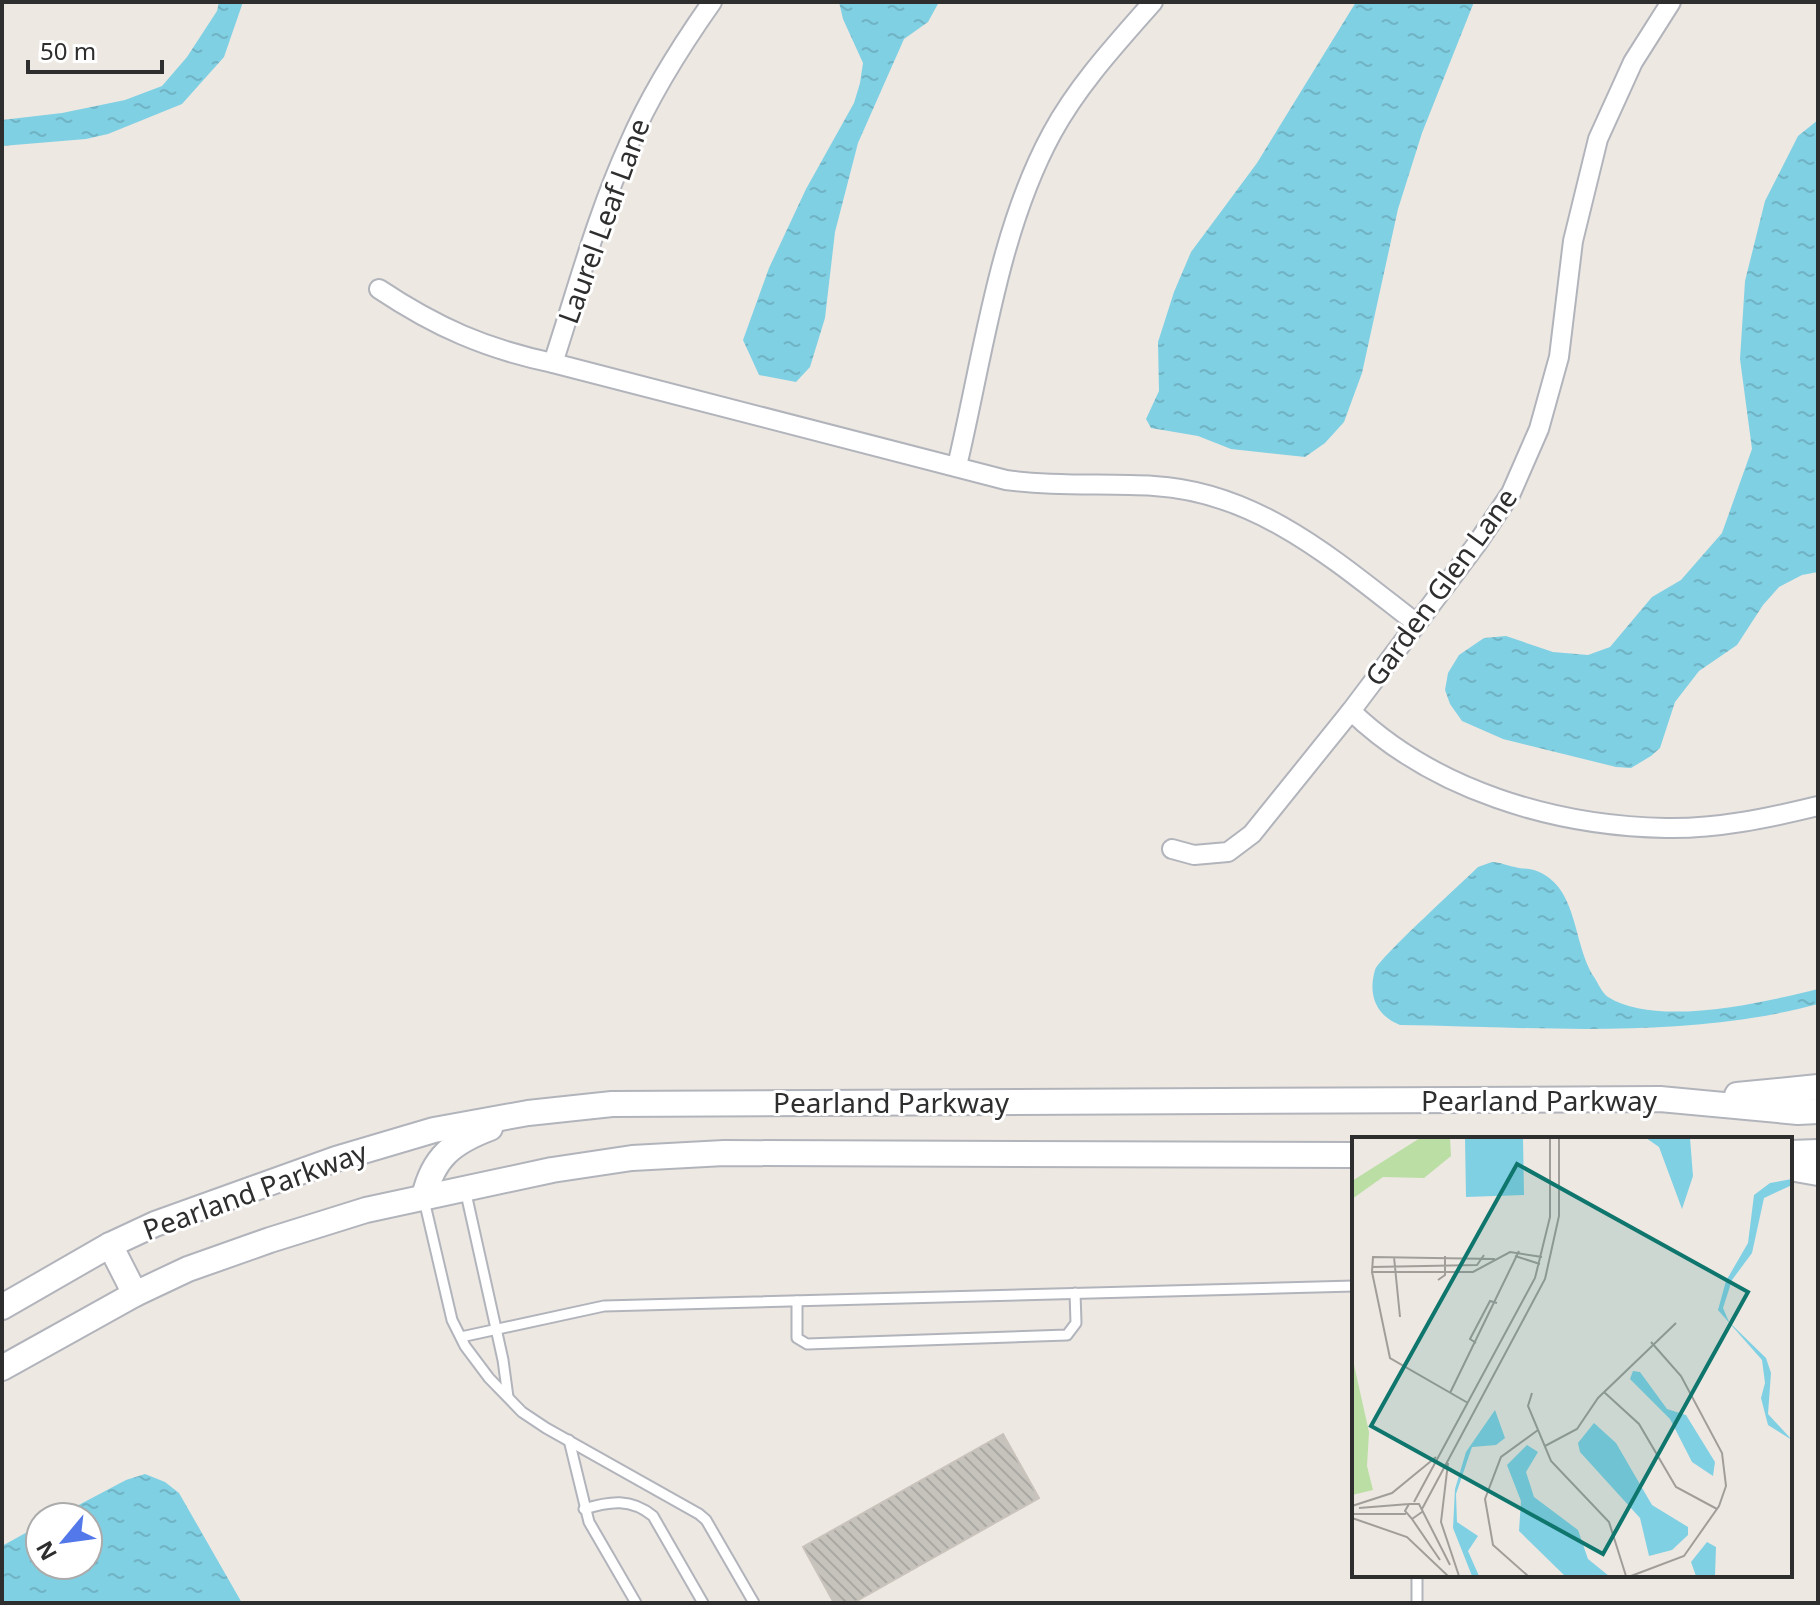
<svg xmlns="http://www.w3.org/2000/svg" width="1820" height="1605" font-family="'Noto Sans',sans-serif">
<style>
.water{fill:url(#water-ripples)}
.building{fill:url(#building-back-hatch);stroke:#c9c3bb;stroke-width:2}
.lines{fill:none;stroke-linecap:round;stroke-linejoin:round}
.lane-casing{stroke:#b2b4bc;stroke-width:13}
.street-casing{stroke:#b2b4bc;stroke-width:22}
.secondary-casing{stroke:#b2b4bc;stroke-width:28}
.lane{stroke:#fff;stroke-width:9}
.street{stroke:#fff;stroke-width:18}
.secondary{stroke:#fff;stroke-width:24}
.labels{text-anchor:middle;stroke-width:6;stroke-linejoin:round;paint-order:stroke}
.street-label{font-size:28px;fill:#2e2e2e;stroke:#fff}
.inset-road{fill:none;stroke:#a19e9a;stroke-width:2}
.view{fill:#0f766e;fill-opacity:0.15;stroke:#0f766e;stroke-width:4}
.inset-edge{fill:none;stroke:#2e2e2e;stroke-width:4}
</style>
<defs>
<pattern id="water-ripples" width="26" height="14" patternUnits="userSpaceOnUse" patternTransform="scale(2)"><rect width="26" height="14" fill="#80d0e4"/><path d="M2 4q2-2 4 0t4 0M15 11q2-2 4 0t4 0" fill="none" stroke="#6fb3c4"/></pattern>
<pattern id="building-back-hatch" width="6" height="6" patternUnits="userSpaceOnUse" patternTransform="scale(2)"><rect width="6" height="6" fill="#c6c3bd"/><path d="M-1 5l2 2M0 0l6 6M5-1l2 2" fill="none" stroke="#aaa8a3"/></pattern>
</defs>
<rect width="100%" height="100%" fill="#ede8e2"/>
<!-- water -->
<g class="water">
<path d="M219 2H243L224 57 182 104 108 134 86 139 2 146V120L62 113 125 100 162 86 187 57 217 11Z"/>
<path d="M839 2H939L928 22 904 39 858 143 835 232 825 318 810 367 796 382 759 375 743 340 769 268 806 189 854 103 860 83 863 63 843 19Z"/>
<path d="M1356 2H1474L1422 133 1398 209 1362 373 1344 422 1325 443 1305 457 1231 449 1198 436 1151 428 1146 419 1159 391 1158 342 1174 292 1191 252 1257 163Z"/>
<path d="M1818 120V572L1802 575 1779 587 1763 605 1737 645 1699 671 1675 702 1660 748 1651 756 1631 768 1616 767 1503 739 1462 721 1450 704 1445 690 1448 673 1459 655 1484 638 1506 636 1553 652 1588 655 1610 647 1652 597 1681 580 1722 533 1752 449 1740 359 1745 281 1765 201 1798 136Z"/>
<path d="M1492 862C1501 862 1507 866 1515 867 1521 869 1528 868 1534 870 1579 885 1572 943 1594 977 1598 983 1602 993 1608 997 1657 1028 1765 1002 1818 989V1004C1686 1040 1536 1027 1400 1025 1375 1015 1368 994 1375 970 1379 958 1463 882 1478 867Z"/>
<path d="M145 1474 165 1482 179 1493 242 1603H2V1546L40 1525V1565H88V1517H56L126 1480Z"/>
</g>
<!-- building -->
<path class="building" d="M1003 1434 1039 1498 853 1603H834L803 1547Z"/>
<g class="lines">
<defs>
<g id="lane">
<path d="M465 1189 503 1360 508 1397"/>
<path d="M424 1200 452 1320 465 1346 489 1378 522 1412 546 1428 699 1514 706 1520 754 1603"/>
<path d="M797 1301V1338L807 1344 1067 1335 1076 1323 1075 1293"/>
<path d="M461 1337 604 1306 1354 1286"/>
<path d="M569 1440 589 1522 636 1603"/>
<path d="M584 1509C610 1501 631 1498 653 1516L703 1603"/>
<path d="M1417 1603V1575"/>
</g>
<g id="street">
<path d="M379 289C436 327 486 349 553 363L1006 480C1056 487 1104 483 1154 486 1259 492 1337 562 1416 623"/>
<path d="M553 363C577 290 597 214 629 144 651 93 681 46 712 2"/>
<path d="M957 466C983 357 998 232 1052 133 1078 85 1117 43 1153 2"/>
<path d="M1351 711C1433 790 1554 826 1666 828 1717 829 1769 818 1818 806"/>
<path d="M1172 849 1194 855 1228 852 1252 834 1351 711 1476 545 1511 493 1539 429 1559 357 1573 241 1598 139 1633 62 1671 2"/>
</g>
<g id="secondary">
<path d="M1737 1095 1818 1087"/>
<path d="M1790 1153 1818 1152"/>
<path d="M1790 1168 1818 1173"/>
<path d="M424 1197C433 1157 453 1142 490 1128"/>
<path d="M110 1245 135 1294"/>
<path d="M2 1307 110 1245 155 1224 336 1159 434 1130 528 1113 612 1104 1660 1099 1798 1112 1818 1111"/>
<path d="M2 1368 135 1294 188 1269 270 1240 366 1210 552 1170 632 1158 724 1153 1354 1155"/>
</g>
</defs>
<!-- lane casing -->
<use href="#lane" class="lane-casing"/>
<!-- street casing -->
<use href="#street" class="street-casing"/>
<!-- secondary casing -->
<use href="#secondary" class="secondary-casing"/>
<!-- lane -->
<use href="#lane" class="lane"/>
<!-- street -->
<use href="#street" class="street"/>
<!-- secondary -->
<use href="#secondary" class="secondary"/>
</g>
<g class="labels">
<!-- street labels -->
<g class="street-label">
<text transform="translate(604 221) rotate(-70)" y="10">Laurel Leaf Lane</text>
<text transform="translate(1441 587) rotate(-54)" y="10">Garden Glen Lane</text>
<text x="1539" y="1111">Pearland Parkway</text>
<text x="891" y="1113">Pearland Parkway</text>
<text transform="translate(255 1191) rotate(-20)" y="10">Pearland Parkway</text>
</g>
</g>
<!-- overview -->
<g transform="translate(1352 1137)">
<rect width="440" height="440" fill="#ede8e2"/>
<path d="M68 1H98L99 19 72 41 31 40 0 62V44ZM0 219 17 295 15 329 21 353 0 358Z" fill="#bbdea4"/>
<path d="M113 1H171L172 58 114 60ZM294 1H338L341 39 330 72 307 10ZM440 42V48L412 61 400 116 380 143 371 171 377 185 414 221 419 236 416 277 440 303 416 288 409 261 413 246 410 223 366 173 374 144 396 106 402 58 418 46ZM281 234 288 235 315 272 334 278 363 325 361 339 340 325 318 282 278 242ZM143 273 153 301 144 308 120 310 104 357 105 385 126 399 116 414 127 439H120L101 391 103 352 114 315ZM242 286 264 306 300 368 336 390V398L320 413 297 419 288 381 228 315 226 306ZM175 308 186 315 174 335 182 360 226 393 236 422 257 439H213L167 394 169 364 155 328ZM355 405 364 410 363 439H344L339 425Z" fill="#80d0e4"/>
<path class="inset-road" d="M163 119 188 127M42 120 48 180M143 122 21 120 20 135H121L158 115 190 120M20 130 125 128 132 118M20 135 38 221 116 266M86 143 93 138V119M124 206 118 202 138 164 145 166M252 255 287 287 324 350 365 372M98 256 167 114M180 256 176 269 199 324 257 385 274 439M193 309 225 292 246 261 324 186M96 326 89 385 107 439M62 365 183 141 198 80V1M0 369 40 356 84 320M7 371 57 367M70 372 193 142 207 79V1M70 375 60 382 53 374 57 367H67L98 428M0 377H54M0 381 55 400 96 439M60 382 88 423M176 439 141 408 133 362 149 320 186 293M279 439 332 419 367 369 374 349 370 316 329 239 299 205"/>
<path class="view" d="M165 27 396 155 251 417 19 289Z"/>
<rect width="440" height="440" class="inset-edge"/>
</g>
<!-- border -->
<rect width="1820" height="1605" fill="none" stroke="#2e2e2e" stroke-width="8"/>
<!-- north arrow -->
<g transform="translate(64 1541) rotate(241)"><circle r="38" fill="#ffffff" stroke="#ababab" stroke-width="2"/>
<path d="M0-6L14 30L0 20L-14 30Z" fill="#5378ea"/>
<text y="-12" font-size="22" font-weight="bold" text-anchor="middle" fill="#2e2e2e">N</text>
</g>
<!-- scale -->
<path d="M28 60v12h134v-12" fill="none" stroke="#2e2e2e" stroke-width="4"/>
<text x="40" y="60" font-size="24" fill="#2e2e2e" stroke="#ffffff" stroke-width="6" paint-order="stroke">50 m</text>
</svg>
